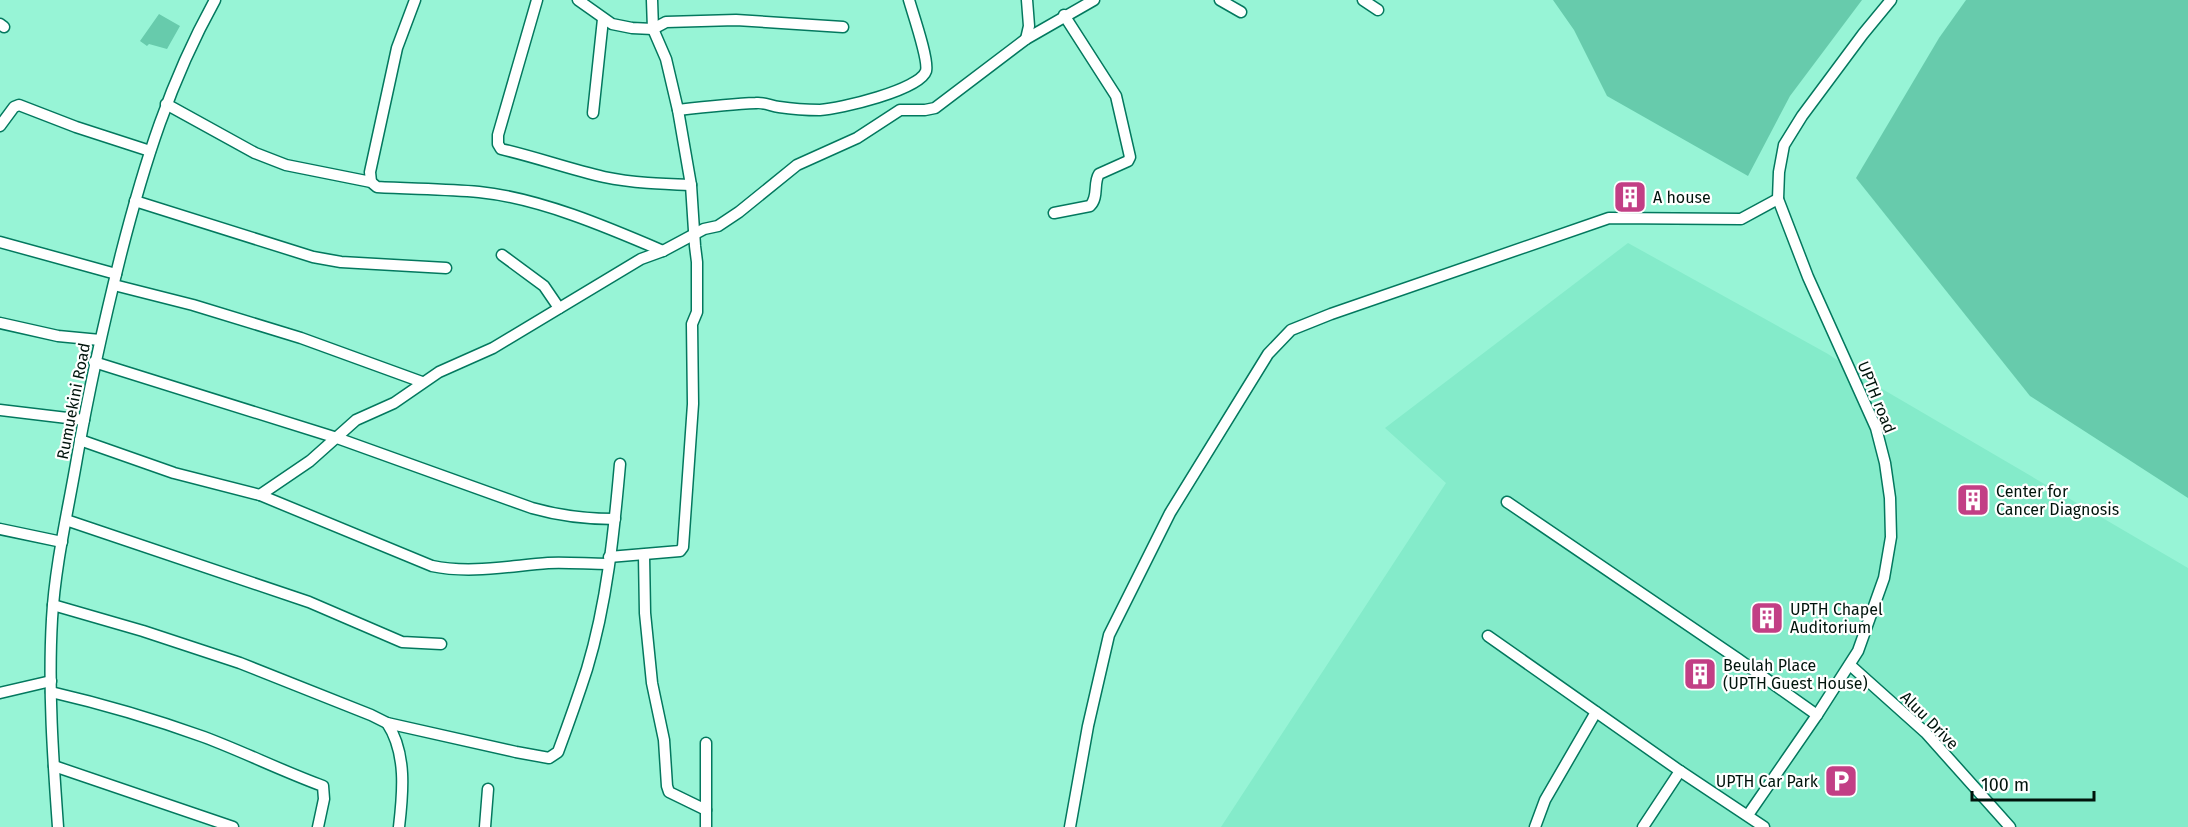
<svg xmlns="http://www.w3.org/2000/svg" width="2188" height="827" font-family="'Fira Sans',sans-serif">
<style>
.built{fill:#84ebca}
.green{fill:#67cbac}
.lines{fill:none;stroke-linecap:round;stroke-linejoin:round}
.minor-casing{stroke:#03785e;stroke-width:13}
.minor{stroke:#fff;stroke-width:10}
.labels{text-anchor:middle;stroke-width:4.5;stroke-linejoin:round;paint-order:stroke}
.poi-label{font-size:16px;fill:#00140c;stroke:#fff;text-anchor:start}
.street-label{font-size:16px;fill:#00140c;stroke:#fff}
</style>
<rect width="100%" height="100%" fill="#97f4d6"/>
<!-- built -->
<path class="built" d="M1628 243 1828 354 1872 383 2188 568V827H1221L1446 483 1385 428Z"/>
<!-- green -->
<g class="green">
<path d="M1553 0H1862L1790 96 1748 176 1607 96 1574 30Z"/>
<path d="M1966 0H2188V498L2030 396 1856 178 1939 38Z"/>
<path d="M159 14 180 26 167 49 149 44 147 46 140 41Z"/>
</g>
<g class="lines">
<defs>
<g id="minor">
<path d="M537 0 498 135V144L501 149C536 157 569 169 604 177 633 183 662 184 691 185"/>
<path d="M578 0 612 24 632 28 653 29 666 22 736 20 843 27"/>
<path d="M1220 0 1241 12"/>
<path d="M1363 0 1378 10"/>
<path d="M0 24 4 27"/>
<path d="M1026 39 1029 26 1027 0"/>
<path d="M166 104 255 153 286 165 371 182 377 187C411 189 445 189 479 192 539 198 607 227 663 251"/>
<path d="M678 110C704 107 730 104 756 103 764 102 771 106 779 107 792 109 807 110 820 110 839 109 920 90 926 71 929 60 913 14 909 0"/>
<path d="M593 113 603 19"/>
<path d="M0 126 14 107 19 105 76 127 150 151"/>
<path d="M371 182 370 172 397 48 415 0"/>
<path d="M135 201 313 257 341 262 446 268"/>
<path d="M1054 213 1090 206C1099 197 1093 183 1099 174L1128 161 1130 157 1116 96 1064 15"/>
<path d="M0 242 116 274"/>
<path d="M502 255 544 286 559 308"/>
<path d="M114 285 193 305 301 338 422 382"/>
<path d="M0 323 58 336 100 340"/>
<path d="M94 362 337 438 532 508C560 516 586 519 615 519"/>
<path d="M0 410 84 420"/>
<path d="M80 440 174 473 260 495 432 566C470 574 509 566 548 563 567 562 588 564 608 564"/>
<path d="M260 495 310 461 356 420 394 403 439 372 493 348 641 259 663 251 704 229 718 226 739 212 797 165 857 138 900 110H925L935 108 1026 39 1094 0"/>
<path d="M1507 502 1738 659 1817 715"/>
<path d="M66 520 309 602 402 642 441 644"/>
<path d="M0 529 62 542"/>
<path d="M644 555 645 613 652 683 664 740 667 786 669 792 706 810"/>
<path d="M609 557 680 551 683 547 693 404 692 324 697 312V262L695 246 691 185 678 110 666 59 653 29 652 0"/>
<path d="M53 605 143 631 240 663 371 715 387 723 516 752 549 758 558 752C568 725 578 697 587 669 607 603 614 532 620 464"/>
<path d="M1488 636 1680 771 1764 827"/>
<path d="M1850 665 1926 733 2010 827"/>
<path d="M51 692C103 704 154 719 204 737 244 752 282 771 323 786L324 799 318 827"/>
<path d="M0 693 51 681"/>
<path d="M387 723C407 753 403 793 399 827"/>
<path d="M54 766 233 827"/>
<path d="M1748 815 1817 715 1858 651 1884 578 1891 537 1890 498 1885 463 1876 428 1808 277 1778 199 1779 172 1784 145 1802 116 1863 34 1891 0"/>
<path d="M58 827C53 758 48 688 52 619 55 565 68 511 77 458 89 389 104 322 121 254 144 164 170 81 215 0"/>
<path d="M485 827 488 789"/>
<path d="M706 827V743"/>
<path d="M1070 827 1088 726 1109 635 1170 513 1268 354 1291 330 1331 314 1609 218 1741 219 1778 199"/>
<path d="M1535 827 1545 800 1596 712"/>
<path d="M1643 827 1680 771"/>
</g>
</defs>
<!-- minor casing -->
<use href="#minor" class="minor-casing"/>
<!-- minor -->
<use href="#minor" class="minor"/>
</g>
<!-- icons -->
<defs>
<symbol id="building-square" viewBox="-11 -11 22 22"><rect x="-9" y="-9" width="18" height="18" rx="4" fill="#c23f85" stroke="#fff"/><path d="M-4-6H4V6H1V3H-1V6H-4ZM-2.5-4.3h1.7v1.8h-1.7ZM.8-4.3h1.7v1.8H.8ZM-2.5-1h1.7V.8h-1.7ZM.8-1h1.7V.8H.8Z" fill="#fff"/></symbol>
<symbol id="parking-square" viewBox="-11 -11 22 22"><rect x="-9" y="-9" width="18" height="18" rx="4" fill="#c23f85" stroke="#fff"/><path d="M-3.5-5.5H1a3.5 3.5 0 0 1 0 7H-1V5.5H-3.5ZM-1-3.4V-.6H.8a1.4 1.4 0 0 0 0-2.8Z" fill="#fff"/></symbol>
</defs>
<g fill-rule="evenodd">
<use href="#building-square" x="1611" y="178" width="38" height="38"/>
<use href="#building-square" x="1954" y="481" width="38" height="38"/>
<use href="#building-square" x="1748" y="599" width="38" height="38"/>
<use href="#building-square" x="1681" y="655" width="38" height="38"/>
<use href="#parking-square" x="1822" y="762" width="38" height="38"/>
</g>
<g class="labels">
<!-- poi labels -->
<g class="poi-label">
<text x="1653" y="203">A house</text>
<text x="1996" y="497">Center for<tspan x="1996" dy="18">Cancer Diagnosis</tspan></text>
<text x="1790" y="615">UPTH Chapel<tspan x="1790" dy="18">Auditorium</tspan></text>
<text x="1723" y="671">Beulah Place<tspan x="1723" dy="18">(UPTH Guest House)</tspan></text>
<text x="1818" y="787" text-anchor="end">UPTH Car Park</text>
</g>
<!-- street labels -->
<g class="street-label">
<text transform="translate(1877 397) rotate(68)" y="6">UPTH road</text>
<text transform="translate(73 401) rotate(-79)" y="6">Rumuekini Road</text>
<text transform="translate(1930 720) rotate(45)" y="6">Aluu Drive</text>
</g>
</g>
<!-- scale -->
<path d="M1972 791v9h122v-9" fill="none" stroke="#00140c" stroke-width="3"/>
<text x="1981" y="791" font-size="18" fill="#00140c" stroke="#ffffff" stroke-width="4.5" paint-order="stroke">100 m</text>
</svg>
